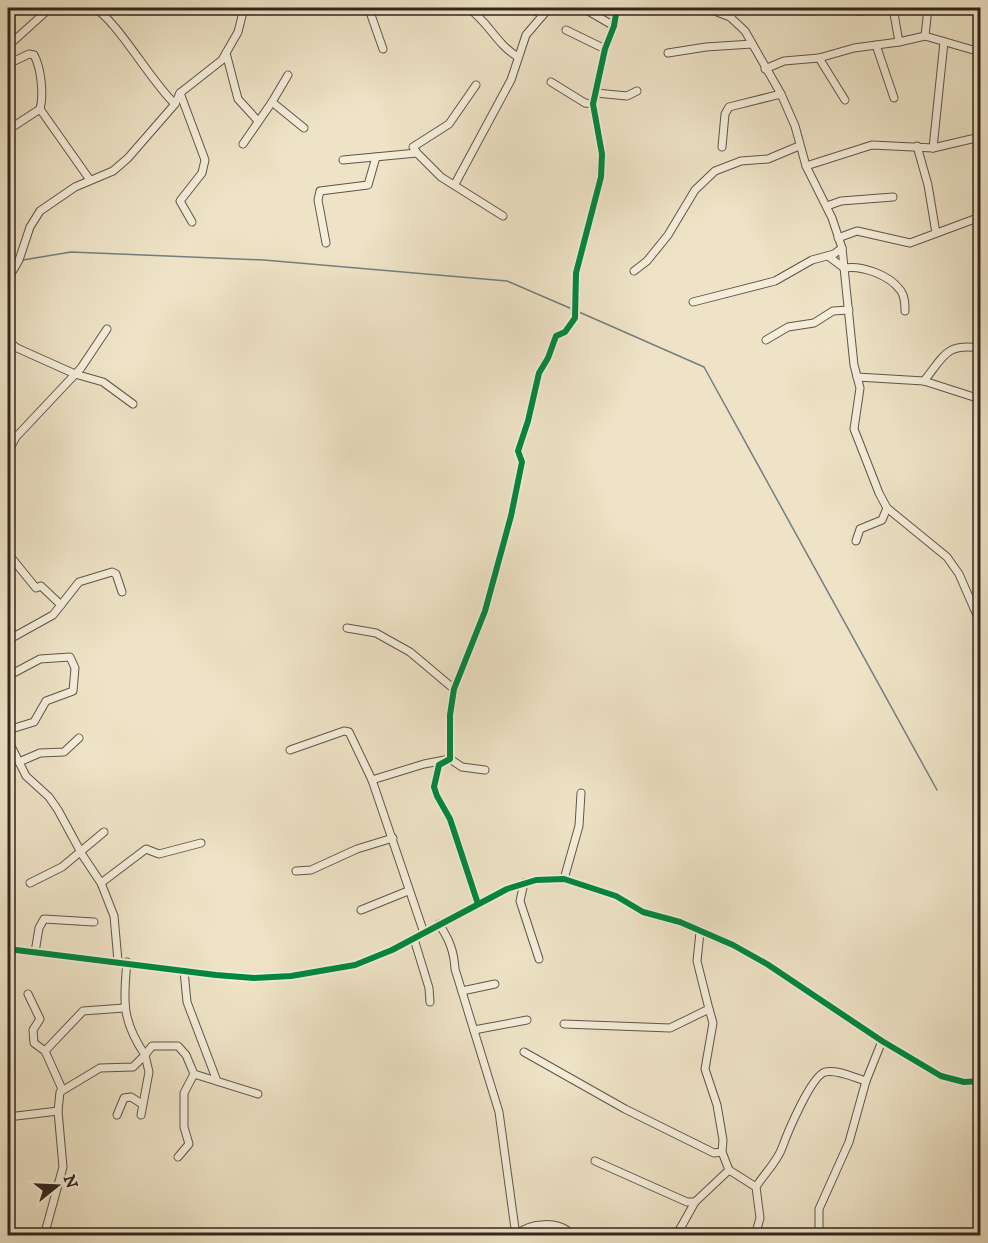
<svg xmlns="http://www.w3.org/2000/svg" width="988" height="1243" font-family="'IM FELL DW Pica',serif">
<style>
.lines{fill:none;stroke-linecap:round;stroke-linejoin:round}
.stream{stroke:#727f7f;stroke-width:1.5}
.street-casing{stroke:#605548;stroke-width:9}
.street{stroke:#f4edda;stroke-width:7}
.cycleway-casing{stroke:#f4edda;stroke-width:10}
.cycleway{stroke:#00873e;stroke-width:6}
</style>
<rect width="100%" height="100%" fill="#eee3c6"/>
<filter id="stains"><feTurbulence type="fractalNoise" baseFrequency=".00333" numOctaves="4"/><feColorMatrix values="0 0 0 0 .2 0 0 0 0 .09 0 0 0 0 .02 0 0 0 .5 -.17"/></filter>
<radialGradient id="worn" r=".72"><stop offset=".6" stop-color="#630" stop-opacity="0"/><stop offset="1" stop-color="#630" stop-opacity=".3"/></radialGradient>
<g class="lines">
<!-- stream -->
<g class="stream">
<path d="M8 259 15 260"/>
<path d="M23 260 71 252 264 260 507 281 572 309"/>
<path d="M579 312 704 367 937 790"/>
</g>
<defs>
<g id="street">
<path d="M94 8C117 20 151 82 175 104"/>
<path d="M372 8 371 15 383 49"/>
<path d="M468 8C489 22 495 43 518 57"/>
<path d="M531 8 543 15"/>
<path d="M583 8 614 26"/>
<path d="M707 8 730 17 745 31 781 94 795 126 806 166 832 218 842 248 854 365 860 388 854 429 879 493 887 508 947 557 959 574 980 622"/>
<path d="M842 8 859 11 880 8"/>
<path d="M893 8 899 42"/>
<path d="M730 17 736 8"/>
<path d="M566 30 605 49"/>
<path d="M925 36 928 8"/>
<path d="M876 45 894 98"/>
<path d="M8 46 50 8"/>
<path d="M226 53 238 99 258 121"/>
<path d="M668 53 706 47 752 44"/>
<path d="M819 58 845 100"/>
<path d="M8 64 29 54 34 55C41 68 44 94 40 109"/>
<path d="M765 69 784 61 819 58 854 48 899 42 925 36 980 52"/>
<path d="M551 82 585 103 593 104"/>
<path d="M180 93 205 160 202 173 180 201 192 222"/>
<path d="M596 93 627 96 637 91"/>
<path d="M272 102 304 128"/>
<path d="M8 130 40 109 90 180"/>
<path d="M243 144 272 102 288 75"/>
<path d="M917 146 928 185 936 233"/>
<path d="M722 147 725 114 729 107 781 94"/>
<path d="M933 148 944 42"/>
<path d="M417 153 413 147 449 124 476 85"/>
<path d="M343 160 417 153 441 177 503 216"/>
<path d="M806 166 872 145 933 148 980 137"/>
<path d="M455 184 511 80 526 35 549 8"/>
<path d="M827 206 841 201 893 197"/>
<path d="M838 238 857 231 910 243 980 217"/>
<path d="M326 243 318 200 320 191 368 185 376 157"/>
<path d="M828 256 844 268C862 265 890 275 901 291 905 297 905 304 905 311"/>
<path d="M634 271 647 261 668 235 695 190 715 171 741 161 768 159 799 146"/>
<path d="M8 279 19 260 30 227 40 211 75 187 113 171 128 158 175 104 180 93 222 60 238 32 244 8"/>
<path d="M693 302 775 281 812 260 834 254 842 248"/>
<path d="M766 340 788 327 814 323 833 311 849 310"/>
<path d="M8 341 17 348 75 374 103 382 133 404"/>
<path d="M857 377 924 381 980 399"/>
<path d="M924 381C944 356 946 343 980 348"/>
<path d="M8 452 16 437 81 368 107 329"/>
<path d="M856 541 860 529 882 520 887 508"/>
<path d="M8 550 10 556 8 561"/>
<path d="M10 556 36 588 41 586 61 605"/>
<path d="M347 628 376 633 410 652 454 689"/>
<path d="M8 640 53 615 79 582 112 572 116 574 122 592"/>
<path d="M8 676 40 659 70 657 75 668 73 691 46 701 34 722 8 730"/>
<path d="M8 740 26 776 49 797 58 810 83 856 101 883 114 916 118 961"/>
<path d="M290 750 344 731 349 732 372 780"/>
<path d="M19 762 40 753 64 752 79 738"/>
<path d="M296 871 311 870 357 849 393 838"/>
<path d="M564 879 579 826 581 793"/>
<path d="M30 883 62 867 104 832"/>
<path d="M101 883 146 849 159 854 201 843"/>
<path d="M524 883 520 901 539 959"/>
<path d="M478 904 450 819 437 796 434 787 439 765 450 759V715L454 689 485 611 511 516 522 462 518 451 528 421 539 373 548 358 556 336 565 332 575 318 576 273 601 177 602 154 593 104 605 49 614 26 617 8"/>
<path d="M361 910 408 891"/>
<path d="M439 924C449 939 454 951 455 969L499 1112 516 1236"/>
<path d="M424 933 372 780 424 764 450 759 462 767 485 770"/>
<path d="M414 939 429 988 430 1002"/>
<path d="M8 949 216 975 254 978 291 976 355 965 392 950 507 889 536 880 564 879 616 896 643 912 680 922 733 945 767 964 882 1041 941 1076 964 1082 980 1081"/>
<path d="M35 952 39 928 44 919 94 922"/>
<path d="M184 971 187 1002 217 1081"/>
<path d="M462 991 495 984"/>
<path d="M28 994 40 1019 33 1030 34 1043 45 1051 62 1089"/>
<path d="M564 1024 670 1028 709 1009 697 961 700 932"/>
<path d="M474 1030 527 1020"/>
<path d="M45 1051 83 1011 124 1008"/>
<path d="M524 1052 625 1109 714 1153 722 1152 723 1140 717 1105 705 1069 713 1023 709 1009"/>
<path d="M117 1115 124 1098 131 1097 142 1104"/>
<path d="M141 1115 149 1072 145 1055 152 1046H178L186 1055 194 1074 258 1094"/>
<path d="M8 1117 58 1111"/>
<path d="M178 1157 189 1144 184 1127V1093L194 1074"/>
<path d="M595 1161 687 1202H695L729 1170 722 1152"/>
<path d="M729 1170 756 1187"/>
<path d="M8 1235V1236"/>
<path d="M516 1235C530 1222 560 1220 573 1236"/>
<path d="M44 1236 63 1167 58 1111 60 1092 100 1068 133 1067 145 1055C122 1021 123 1002 127 962"/>
<path d="M676 1236 695 1202"/>
<path d="M755 1236 760 1218 756 1187C764 1174 777 1162 782 1148 787 1134 811 1076 825 1072 837 1069 855 1078 866 1081"/>
<path d="M819 1236V1209L849 1142 866 1081 882 1041"/>
</g>
</defs>
<!-- street casing -->
<use href="#street" class="street-casing"/>
<!-- street -->
<use href="#street" class="street"/>
<defs>
<g id="cycleway">
<path d="M478 904 450 819 437 796 434 787 439 765 450 759V715L454 689 485 611 511 516 522 462 518 451 528 421 539 373 548 358 556 336 565 332 575 318 576 273 601 177 602 154 593 104 605 49 614 26 617 8"/>
<path d="M8 949 216 975 254 978 291 976 355 965 392 950 507 889 536 880 564 879 616 896 643 912 680 922 733 945 767 964 882 1041 941 1076 964 1082 980 1081"/>
</g>
</defs>
<!-- cycleway casing -->
<use href="#cycleway" class="cycleway-casing"/>
<!-- cycleway -->
<use href="#cycleway" class="cycleway"/>
</g>
<!-- margin -->
<rect width="988" height="1243" fill="none" stroke="#eee3c6" stroke-width="30"/>
<rect x="9" y="9" width="970" height="1225" fill="none" stroke="#30261e" stroke-width="3"/>
<rect x="15" y="15" width="958" height="1213" fill="none" stroke="#30261e" stroke-width="1.5"/>
<!-- north arrow -->
<g transform="translate(57 1186) rotate(72)" stroke="#f4edda" stroke-width="4.5" paint-order="stroke">
<path d="M0-4.5L10 22L0 15L-10 22Z" fill="#30261e"/>
<text y="-9" font-size="16" font-weight="bold" text-anchor="middle" fill="#30261e">N</text>
</g>
<rect width="100%" height="100%" filter="url(#stains)"/>
<rect width="100%" height="100%" fill="url(#worn)"/>
</svg>
